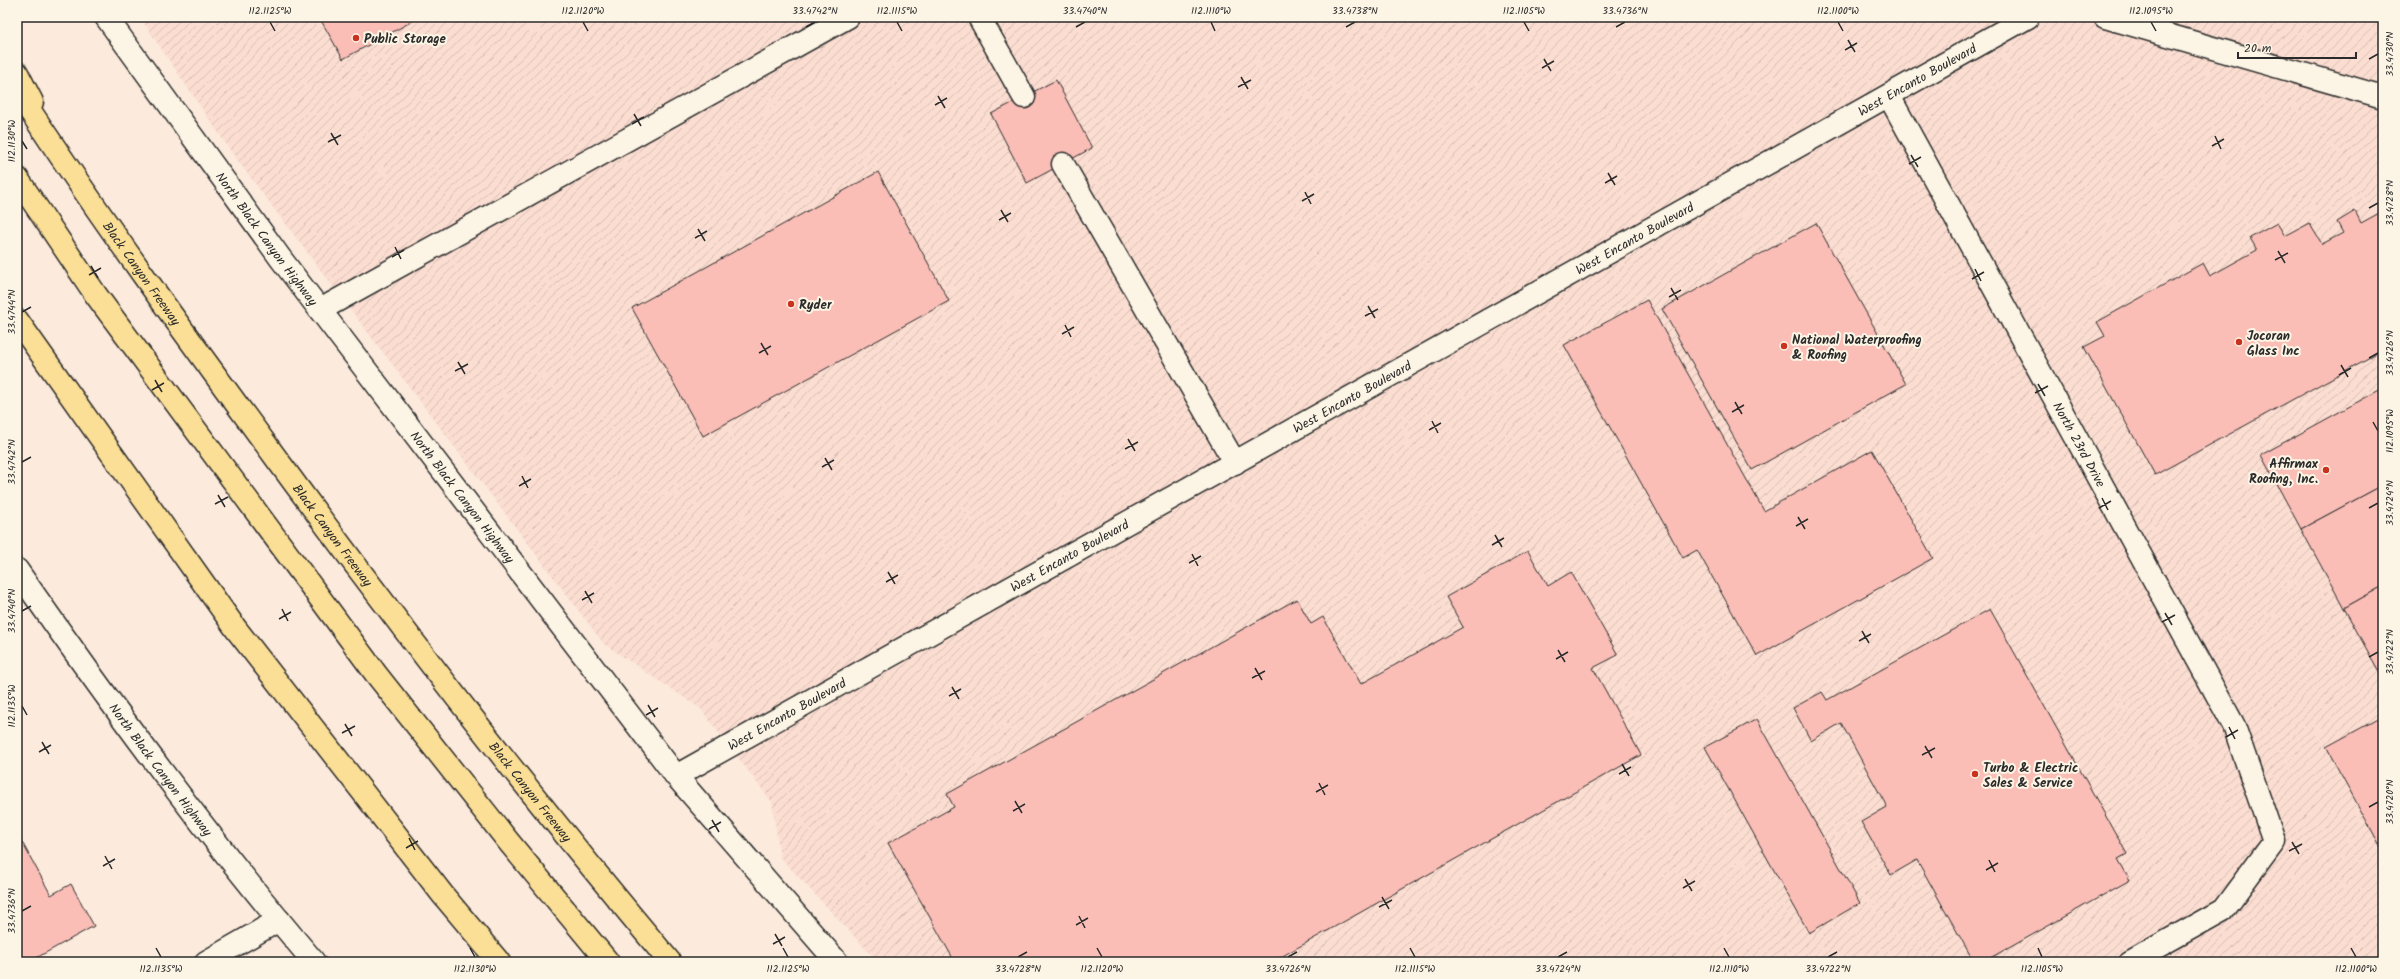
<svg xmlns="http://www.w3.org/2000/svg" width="2400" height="979" font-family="Kalam,sans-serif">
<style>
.industrial{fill:url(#industrial-furrows)}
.building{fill:#fabeb7;stroke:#2b2b2b}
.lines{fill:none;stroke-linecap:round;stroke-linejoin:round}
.service-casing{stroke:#2b2b2b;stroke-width:25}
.minor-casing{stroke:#2b2b2b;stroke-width:25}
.tertiary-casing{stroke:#2b2b2b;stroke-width:25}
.secondary-casing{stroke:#2b2b2b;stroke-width:25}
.motorway-casing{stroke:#2b2b2b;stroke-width:25}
.service{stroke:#fcf5e5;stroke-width:22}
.minor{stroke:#fcf5e5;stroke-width:22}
.tertiary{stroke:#fcf5e5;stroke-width:22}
.secondary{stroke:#fcf5e5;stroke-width:22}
.motorway{stroke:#fbdf96;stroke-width:22}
.ticks{fill:none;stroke:#2b2b2b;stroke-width:1.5}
.poi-dot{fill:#c8321e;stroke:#fcf5e5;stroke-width:1.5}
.labels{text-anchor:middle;stroke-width:4;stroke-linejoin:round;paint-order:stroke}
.poi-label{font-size:13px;font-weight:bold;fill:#2b2b2b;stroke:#fcf5e5;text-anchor:start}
.street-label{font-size:13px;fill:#2b2b2b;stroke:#fcf5e5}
.neatline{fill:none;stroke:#2b2b2b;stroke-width:1.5}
.ticks-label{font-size:10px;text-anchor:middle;fill:#2b2b2b}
</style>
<defs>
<pattern id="industrial-furrows" width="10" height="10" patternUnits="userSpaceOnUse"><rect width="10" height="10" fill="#fbddd1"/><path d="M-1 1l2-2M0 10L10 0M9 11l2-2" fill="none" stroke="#d7beb4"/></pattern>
</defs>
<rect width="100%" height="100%" fill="#fceadc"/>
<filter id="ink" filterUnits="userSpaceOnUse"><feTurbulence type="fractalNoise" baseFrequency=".025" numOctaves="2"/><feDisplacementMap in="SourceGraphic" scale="8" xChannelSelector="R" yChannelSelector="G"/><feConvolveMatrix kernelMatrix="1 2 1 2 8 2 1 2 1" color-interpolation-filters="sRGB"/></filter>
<g filter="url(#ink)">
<!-- industrial -->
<path class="industrial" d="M140 17H2383V962H878L780 857 772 802 700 708 604 644 232 153Z"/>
<!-- building -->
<g class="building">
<path d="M319 17H420L343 59Z"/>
<path d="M1056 80 1092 148 1027 183 991 114Z"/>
<path d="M878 172 949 301 703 436 632 308Z"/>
<path d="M2355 211 2361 223 2383 211V350L2155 475 2084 347 2105 336 2097 322 2203 263 2210 276 2257 250 2250 238 2277 223 2285 236 2309 223 2322 244 2343 233 2337 222Z"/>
<path d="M1816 223 1906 384 1752 470 1662 309Z"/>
<path d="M1647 300 1764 511 1872 450 1933 558 1757 656 1697 550 1683 558 1564 345Z"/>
<path d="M2383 388V485L2301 529 2261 455Z"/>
<path d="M2383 485V586L2344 608 2301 529Z"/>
<path d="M1528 551 1548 586 1571 572 1618 655 1593 668 1641 755 1272 962H955L888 843 954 807 947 794 1297 599 1311 624 1323 617 1361 684 1463 627 1446 597Z"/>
<path d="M2383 586V679L2344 608Z"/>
<path d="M1990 609 2127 854 2118 859 2130 880 1984 962H1974L1917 860 1891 875 1861 822 1887 807 1841 723 1811 741 1793 708 1822 692 1827 700Z"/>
<path d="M2383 716V851L2326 747Z"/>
<path d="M1757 719 1860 903 1809 933 1705 747Z"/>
<path d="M17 833 51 895 71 884 94 926 29 962H17Z"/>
</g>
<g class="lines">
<defs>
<g id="service">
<path d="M979 17 1024 97"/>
<path d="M1063 164 1235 463"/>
<path d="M320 310 848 17"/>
</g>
<g id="minor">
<path d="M2105 17 2383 97"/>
<path id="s1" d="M1889 96 2234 726 2274 841 2223 910 2130 962"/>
<path d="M206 962 279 920"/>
</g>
<g id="tertiary">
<path id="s2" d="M676 776 2028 17"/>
</g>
<g id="secondary">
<path id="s3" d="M106 17 281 259 676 776 837 962"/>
<path id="s4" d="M17 570C110 704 208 838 314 962"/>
</g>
<g id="motorway">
<path d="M17 73 32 102"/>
<path id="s5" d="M17 91C99 216 187 337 276 458 402 630 533 799 670 962"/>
<path d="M17 178 96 295 376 674 508 841 608 962"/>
<path d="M17 320 236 629 443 895 499 962"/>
</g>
</defs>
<!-- service casing -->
<use href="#service" class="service-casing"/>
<!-- minor casing -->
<use href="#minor" class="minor-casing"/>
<!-- tertiary casing -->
<use href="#tertiary" class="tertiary-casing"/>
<!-- secondary casing -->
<use href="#secondary" class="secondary-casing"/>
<!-- motorway casing -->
<use href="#motorway" class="motorway-casing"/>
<!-- service -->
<use href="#service" class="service"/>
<!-- minor -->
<use href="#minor" class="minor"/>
<!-- tertiary -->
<use href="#tertiary" class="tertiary"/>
<!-- secondary -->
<use href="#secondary" class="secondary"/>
<!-- motorway -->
<use href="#motorway" class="motorway"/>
</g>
</g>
<!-- ticks -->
<path class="ticks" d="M270 22 275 31M583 22 588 31M897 22 902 31M1211 22 1215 31M1524 22 1529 31M1838 22 1843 31M2151 22 2156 31M806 27 815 22M1076 27 1085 22M1346 27 1355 22M1616 27 1625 22M1848 40 1855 52M1845 50 1857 43M1544 59 1551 71M2369 59 2378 54M1542 68 1554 61M1241 77 1248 89M1238 87 1251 80M938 96 945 108M935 105 947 98M634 114 641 126M632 124 644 117M331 133 338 145M2215 136 2221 149M22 141 27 149M328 142 341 135M2212 146 2224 139M1911 155 1918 167M1909 164 1921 157M1608 173 1615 185M1605 183 1617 176M1305 192 1311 204M1302 201 1314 194M2369 208 2378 203M1001 210 1008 222M999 220 1011 213M698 229 705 241M695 238 707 231M395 247 401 259M2278 251 2285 263M392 257 404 250M2275 260 2288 253M91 266 98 278M1975 269 1981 281M89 275 101 268M1972 279 1984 272M1671 288 1678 300M1669 297 1681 290M1368 306 1375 318M22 312 31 307M1365 316 1378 309M1065 325 1071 337M1062 334 1074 327M761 343 768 355M759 353 771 346M2369 358 2378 353M458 362 465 374M2341 365 2348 377M455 371 468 364M2339 375 2351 368M155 380 162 392M2038 384 2045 396M152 390 164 383M2035 393 2048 386M1735 402 1742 414M1732 412 1744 405M1432 421 1438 433M2373 422 2378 431M1429 430 1441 423M1128 439 1135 451M1125 449 1138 442M825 458 832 470M22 462 31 457M822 467 834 460M522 476 528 488M519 486 531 479M218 495 225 507M2102 498 2108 510M215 504 228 497M2099 508 2111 501M2369 508 2378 503M1798 517 1805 529M1796 526 1808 519M1495 535 1502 547M1492 545 1504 538M1192 554 1198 566M1189 563 1201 556M888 572 895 584M886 582 898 575M585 591 592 603M582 600 594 593M282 609 288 621M22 611 31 606M2165 613 2172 625M279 619 291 612M2162 622 2175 615M1862 631 1869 643M1859 641 1871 634M1558 650 1565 662M2369 657 2378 652M1556 659 1568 652M1255 668 1262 680M1252 678 1265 671M952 687 959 699M949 696 961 689M648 705 655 717M22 706 27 715M646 715 658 708M345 724 352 736M2229 727 2235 739M342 733 355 726M2226 737 2238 730M42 742 49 754M1925 746 1932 758M39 752 51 745M1922 755 1935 748M1622 764 1629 776M1619 774 1631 767M1319 783 1325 795M1316 792 1328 785M1015 801 1022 813M2369 807 2378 802M1013 811 1025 804M712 820 719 832M709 829 721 822M409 838 415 850M2292 842 2299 854M406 848 418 841M2289 851 2302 844M105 856 112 869M1989 860 1995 872M103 866 115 859M1986 870 1998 863M1685 879 1692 891M1683 888 1695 881M1382 897 1389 909M1379 907 1392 900M22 911 31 906M1079 916 1085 928M1076 925 1088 918M775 934 782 946M773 944 785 937M156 948 161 957M470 948 475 957M783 948 788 957M1097 948 1102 957M1410 948 1415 957M1724 948 1729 957M2038 948 2042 957M2351 948 2356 957M1018 957 1027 952M1288 957 1297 952M1558 957 1567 952M1828 957 1837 952"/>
<!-- markers -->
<g class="poi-dot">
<circle cx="356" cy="38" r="4"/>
<circle cx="791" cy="304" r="4"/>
<circle cx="2239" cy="342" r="4"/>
<circle cx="1784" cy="346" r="4"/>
<circle cx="2326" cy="470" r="4"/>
<circle cx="1975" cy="774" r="4"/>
</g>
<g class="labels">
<!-- poi labels -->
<g class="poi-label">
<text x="364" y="43">Public Storage</text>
<text x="799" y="309">Ryder</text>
<text x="2247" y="340">Jocoran<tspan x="2247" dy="15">Glass Inc</tspan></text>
<text x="1792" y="344">National Waterproofing<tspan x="1792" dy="15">&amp; Roofing</tspan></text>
<text x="2318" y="468" text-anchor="end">Affirmax<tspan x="2318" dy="15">Roofing, Inc.</tspan></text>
<text x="1983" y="772">Turbo &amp; Electric<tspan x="1983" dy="15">Sales &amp; Service</tspan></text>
</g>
<!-- street labels -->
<g class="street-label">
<text dy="5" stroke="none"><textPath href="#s2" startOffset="1423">West Encanto Boulevard</textPath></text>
<text dy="5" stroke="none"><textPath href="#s3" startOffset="274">North Black Canyon Highway</textPath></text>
<text dy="5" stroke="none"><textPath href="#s2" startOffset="1099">West Encanto Boulevard</textPath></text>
<text dy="5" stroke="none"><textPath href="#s5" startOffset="221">Black Canyon Freeway</textPath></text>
<text dy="5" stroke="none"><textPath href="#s2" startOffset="775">West Encanto Boulevard</textPath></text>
<text dy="5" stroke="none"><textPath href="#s1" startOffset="397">North 23rd Drive</textPath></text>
<text dy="5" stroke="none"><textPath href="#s3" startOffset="598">North Black Canyon Highway</textPath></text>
<text dy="5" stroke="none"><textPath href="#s5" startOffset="545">Black Canyon Freeway</textPath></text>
<text dy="5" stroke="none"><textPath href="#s2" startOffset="451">West Encanto Boulevard</textPath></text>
<text dy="5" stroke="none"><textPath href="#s2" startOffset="127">West Encanto Boulevard</textPath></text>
<text dy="5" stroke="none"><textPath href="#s4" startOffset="246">North Black Canyon Highway</textPath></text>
<text dy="5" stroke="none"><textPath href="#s5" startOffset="869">Black Canyon Freeway</textPath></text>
</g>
</g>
<!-- margin -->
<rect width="2400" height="979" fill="none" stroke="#fcf5e5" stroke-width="44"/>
<!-- scale -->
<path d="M2238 52v6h118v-6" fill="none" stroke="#2b2b2b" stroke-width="2"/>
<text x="2244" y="52" font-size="12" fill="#2b2b2b" stroke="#fcf5e5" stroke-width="3" paint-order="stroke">20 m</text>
<rect x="22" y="22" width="2356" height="935" class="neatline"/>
<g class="ticks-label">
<text x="270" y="14">112.1125°W</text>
<text x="583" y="14">112.1120°W</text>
<text x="815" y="14">33.4742°N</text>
<text x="897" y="14">112.1115°W</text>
<text x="1085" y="14">33.4740°N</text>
<text x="1211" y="14">112.1110°W</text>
<text x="1355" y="14">33.4738°N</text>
<text x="1524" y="14">112.1105°W</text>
<text x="1625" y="14">33.4736°N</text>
<text x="1838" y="14">112.1100°W</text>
<text x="2151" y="14">112.1095°W</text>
<text transform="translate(2389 54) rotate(-90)" y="4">33.4730°N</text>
<text transform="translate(11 141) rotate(-90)" y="4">112.1130°W</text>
<text transform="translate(2389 203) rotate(-90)" y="4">33.4728°N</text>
<text transform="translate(11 312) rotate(-90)" y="4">33.4744°N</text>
<text transform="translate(2389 353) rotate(-90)" y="4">33.4726°N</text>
<text transform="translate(2389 431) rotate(-90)" y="4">112.1095°W</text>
<text transform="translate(11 462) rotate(-90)" y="4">33.4742°N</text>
<text transform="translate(2389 503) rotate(-90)" y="4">33.4724°N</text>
<text transform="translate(11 611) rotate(-90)" y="4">33.4740°N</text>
<text transform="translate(2389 652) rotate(-90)" y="4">33.4722°N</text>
<text transform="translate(11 706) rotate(-90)" y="4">112.1135°W</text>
<text transform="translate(2389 802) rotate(-90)" y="4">33.4720°N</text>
<text transform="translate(11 911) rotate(-90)" y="4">33.4736°N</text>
<text x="161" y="972">112.1135°W</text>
<text x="475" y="972">112.1130°W</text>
<text x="788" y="972">112.1125°W</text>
<text x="1018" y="972">33.4728°N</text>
<text x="1102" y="972">112.1120°W</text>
<text x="1288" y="972">33.4726°N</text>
<text x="1415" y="972">112.1115°W</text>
<text x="1558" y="972">33.4724°N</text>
<text x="1729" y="972">112.1110°W</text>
<text x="1828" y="972">33.4722°N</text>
<text x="2042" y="972">112.1105°W</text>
<text x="2356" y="972">112.1100°W</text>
</g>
</svg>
